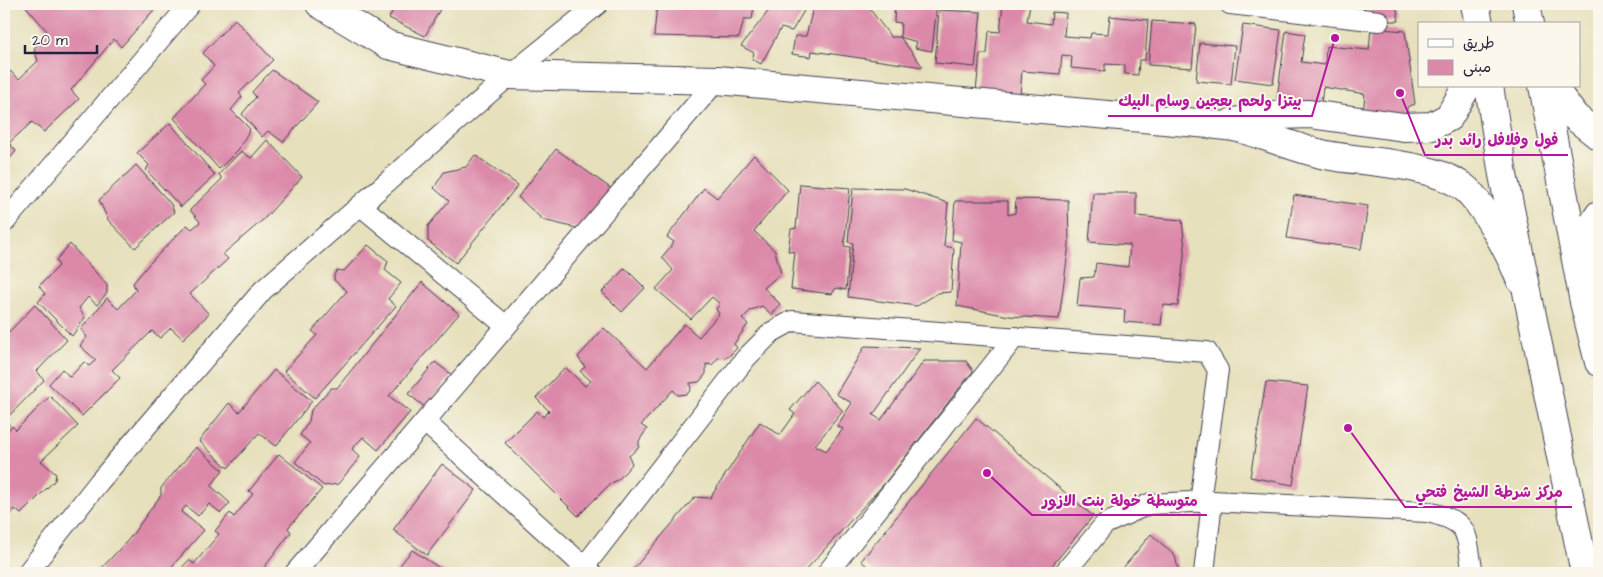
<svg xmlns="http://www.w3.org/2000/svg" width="1603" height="577" font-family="'Architects Daughter','Playpen Sans Arabic',sans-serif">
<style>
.building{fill:#db88a9}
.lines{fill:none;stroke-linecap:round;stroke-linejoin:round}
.minor-casing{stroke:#3f3e4e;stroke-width:22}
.secondary-casing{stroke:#3f3e4e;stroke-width:30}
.trunk-casing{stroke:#3f3e4e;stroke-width:30}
.minor{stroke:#fff;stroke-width:20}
.secondary{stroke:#fff;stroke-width:28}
.trunk{stroke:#fff;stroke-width:28}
.leader{fill:none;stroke:#b5179e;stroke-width:2}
.callout-dot{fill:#b5179e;stroke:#fbf7ec;stroke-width:2}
.callout-label{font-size:15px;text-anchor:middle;font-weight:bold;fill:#b5179e;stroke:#fbf7ec;stroke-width:4;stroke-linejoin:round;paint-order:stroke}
</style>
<rect width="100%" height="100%" fill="#fbf7ec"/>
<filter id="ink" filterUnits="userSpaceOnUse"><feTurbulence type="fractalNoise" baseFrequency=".02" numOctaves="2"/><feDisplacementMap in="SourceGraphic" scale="10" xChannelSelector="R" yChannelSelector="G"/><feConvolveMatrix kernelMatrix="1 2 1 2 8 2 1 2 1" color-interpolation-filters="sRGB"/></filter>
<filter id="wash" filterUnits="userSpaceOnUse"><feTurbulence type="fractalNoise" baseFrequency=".0096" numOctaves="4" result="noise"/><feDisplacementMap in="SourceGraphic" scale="20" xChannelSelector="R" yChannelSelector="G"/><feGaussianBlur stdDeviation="1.12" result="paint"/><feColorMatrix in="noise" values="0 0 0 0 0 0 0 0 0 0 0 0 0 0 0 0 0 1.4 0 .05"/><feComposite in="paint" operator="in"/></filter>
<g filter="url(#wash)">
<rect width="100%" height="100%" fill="#e6e0bc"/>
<g id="blocks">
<!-- building -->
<g class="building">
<path d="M24 4H159L121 47 114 39 71 90 79 99 59 118 44 132 32 122 9 143 16 151 4 166V77L10 71 19 79 38 61 34 49 47 31Z"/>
<path d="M396 4H443L425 36 389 18Z"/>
<path d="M657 4H762L754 6 752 19H744L739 38 654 36Z"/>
<path d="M774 4H808L792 31 781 28 761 64 752 59 754 53 741 46Z"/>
<path d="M814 4H866L891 37H900L923 67 812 51 811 57 792 54 795 36H806Z"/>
<path d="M895 4H937L932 51 915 48 917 42 900 37 901 23 894 22Z"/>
<path d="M1003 4H1030L1027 21 1051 24 1052 12 1066 13 1064 36 1090 38 1091 33 1108 34 1110 16 1148 20 1145 60H1139L1138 75 1125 74V65L1105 64V71L1071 68 1072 56 1062 55 1060 74 1022 71 1020 95 976 91 980 54H987L989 31 1000 32Z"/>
<path d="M1336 4H1396L1399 21H1371V10Z"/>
<path d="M939 10 981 12 975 67 935 63Z"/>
<path d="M235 19 273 60 239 93 242 97 231 110 250 129 238 150 219 169 174 118 205 84 201 80 214 66 203 53Z"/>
<path d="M1152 21 1196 24 1192 68 1148 65Z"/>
<path d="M1243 25 1281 30 1273 84 1235 79Z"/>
<path d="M1371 28 1405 31 1415 104 1407 107V120L1363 115 1365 94 1323 87 1321 104 1277 99 1286 31 1305 34 1301 62 1325 65 1326 46 1369 50Z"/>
<path d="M1200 43 1235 46 1231 84 1196 81Z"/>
<path d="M272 70 318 102 283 142 268 131 262 137 242 114 256 97 252 92Z"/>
<path d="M170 123 215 175 181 207 146 170 149 165 137 153Z"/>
<path d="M267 140 302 177 264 219 223 254 228 259 190 294 209 314 183 339 171 328 160 338 152 331 112 370 120 378 82 416 49 384 62 369 70 377 84 362 89 366 96 360 80 346 87 337 81 329 107 298 118 309 136 290 133 283 149 264 187 225 192 229 200 222 190 210 222 179 219 174 241 151 251 158Z"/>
<path d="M556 149 613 190 580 229 543 220 518 197Z"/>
<path d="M475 155 518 185 456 263 428 241V226L449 201 434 188 444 172 466 167Z"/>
<path d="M754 155 788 190 754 231 775 251 781 273 764 288 780 304 772 315 762 306 751 310 742 319 748 324 734 344 737 348 728 357 718 358 712 365 706 364V374L699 382 690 383 691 390 687 394 678 395 673 390 641 425 647 429 639 441V447L629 456 632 464 619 479 610 484 578 516 505 443 537 411 543 417 549 411 536 398 565 367 585 386 591 381 580 371 585 367 578 357 604 328 647 368 684 324 699 337 719 314 716 309 720 304 712 297 691 319 656 289 673 270 662 257 674 242 667 237 704 188 717 198Z"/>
<path d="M136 165 171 204 174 212 135 248 108 220 99 200Z"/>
<path d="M800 184 850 188 844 246 850 247 846 290 836 288 832 294 791 289 795 252 788 251 791 229 796 228Z"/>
<path d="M853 188 905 189 948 203 944 246 954 248 951 292 938 293 917 306 848 297 853 243 848 242Z"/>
<path d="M1093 193H1136V216L1182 220 1185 249 1178 306 1163 305 1161 325 1124 322 1125 310 1077 306 1080 278 1094 277 1096 263 1128 267 1130 245 1089 242Z"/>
<path d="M1294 195 1368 206 1361 249 1287 238Z"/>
<path d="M1016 199 1068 200 1069 244 1059 319 1009 316 957 306 961 242 952 240 955 201H1008V215L1015 213Z"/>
<path d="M70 244 107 285V293L97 305 88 297 79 308 85 318 72 336 38 302 45 294 39 286 59 266 56 260Z"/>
<path d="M368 245 388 261 385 270 401 283 388 299 396 306 315 398 284 371 317 335 312 331 347 291 334 280V275L337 270 344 271Z"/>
<path d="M625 268 645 288 622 312 602 292Z"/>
<path d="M422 282 459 314 389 396 410 412 378 450 363 437 352 449 360 457 338 484 324 486 295 462 310 443 300 435 309 421 311 410 331 388H337Z"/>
<path d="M35 305 67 340 37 371 44 380 5 420 9 424 4 429V337Z"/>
<path d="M865 346 920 348 873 415 881 420 924 361H966L973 371 884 484 803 573H630L695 497 710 498 760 422 780 435 795 414 790 410 815 381 843 411 815 445 826 451 843 429 837 426 852 403 836 394Z"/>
<path d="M435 362 452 375 425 407 408 394Z"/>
<path d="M274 370 312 401 276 446 259 433 228 468 199 441 229 403 239 412Z"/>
<path d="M1266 382 1308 386 1293 485 1250 477Z"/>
<path d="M50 396 78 426 41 461 56 474 55 480 21 514 15 509 4 521V435L12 426 16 430Z"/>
<path d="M976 418 1093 516 1046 573H876L861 561Z"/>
<path d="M196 447 223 470 211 486 230 503 221 513 209 504 198 516 186 506 181 512 204 530 166 573H97L129 539 161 495V488Z"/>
<path d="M279 454 322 489 288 528 291 532 260 573H177L189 560 194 564 219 534 215 531 230 513 234 517 253 494 249 491Z"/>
<path d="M442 464 476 490 427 555 393 530Z"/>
<path d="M1151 534 1175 556 1179 573H1119Z"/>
<path d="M412 550 447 573H394Z"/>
</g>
</g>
</g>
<g filter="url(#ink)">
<use href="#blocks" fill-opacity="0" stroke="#3f3e4e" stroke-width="1"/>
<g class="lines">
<defs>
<g id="minor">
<path d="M1230 4 1379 21"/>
<path d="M361 206 506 326"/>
<path d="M4 223 190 4"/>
<path d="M425 422 591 573"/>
<path d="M584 567 746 358 772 332 792 321 1207 352 1218 370 1200 502"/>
<path d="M27 573 99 482 263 290 510 75 598 4"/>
<path d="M295 573 717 80"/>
<path d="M827 573 1015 337"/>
<path d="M1064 573 1105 524 1149 504 1212 501 1427 512C1472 522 1465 532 1473 573"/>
<path d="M1204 573 1212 501"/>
</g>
<g id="secondary">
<path d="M320 4 388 45 510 75 717 80 1209 124C1221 126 1235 126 1246 130 1273 138 1298 149 1326 155 1367 163 1427 162 1462 186 1482 200 1511 255 1520 279"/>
<path d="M1552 86 1575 117 1599 136"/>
<path d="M1233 122 1281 115 1309 114 1404 127 1432 126 1449 117 1467 86"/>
<path d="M1584 281C1585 258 1585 233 1599 215"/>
</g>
<g id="trunk">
<path d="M1475 4 1479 24"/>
<path d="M1526 4 1530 24"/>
<path d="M1489 86 1503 175 1585 573"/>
<path d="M1543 86 1584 302 1599 362"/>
</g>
</defs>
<!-- minor casing -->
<use href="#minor" class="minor-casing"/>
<!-- secondary casing -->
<use href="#secondary" class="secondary-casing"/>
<!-- trunk casing -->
<use href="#trunk" class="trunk-casing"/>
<!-- minor -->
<use href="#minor" class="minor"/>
<!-- secondary -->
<use href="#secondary" class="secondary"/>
<!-- trunk -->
<use href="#trunk" class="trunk"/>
</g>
</g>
<!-- callouts -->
<path class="leader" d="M1335 38L1312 116H1108M1400 93L1425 155H1568M1348 428L1405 507H1572M987 473L1032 515H1207"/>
<g class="callout-dot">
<circle cx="1335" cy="38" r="5"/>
<circle cx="1400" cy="93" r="5"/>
<circle cx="1348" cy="428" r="5"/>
<circle cx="987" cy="473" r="5"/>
</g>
<g class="callout-label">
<text x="1210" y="106">بيتزا ولحم بعجين وسام البيك</text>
<text x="1497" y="145">فول وفلافل رائد بدر</text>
<text x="1489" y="497">مركز شرطة الشيخ فتحي</text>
<text x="1120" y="506">متوسطة خولة بنت الازور</text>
</g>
<!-- margin -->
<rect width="1603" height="577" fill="none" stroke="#fbf7ec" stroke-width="20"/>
<!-- legend -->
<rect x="1418" y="22" width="162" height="65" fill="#fbf7ec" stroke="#a4a2a5"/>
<rect x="1428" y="39" width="25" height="8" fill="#ffffff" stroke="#a4a2a5"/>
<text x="1463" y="48" font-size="15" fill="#22223b">طريق</text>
<rect x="1428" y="60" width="25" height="15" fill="#db88a9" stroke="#a4a2a5"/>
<text x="1463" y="72" font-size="15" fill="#22223b">مبنى</text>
<!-- scale -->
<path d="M25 45v8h72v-8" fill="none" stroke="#22223b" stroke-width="2.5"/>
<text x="32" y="45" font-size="15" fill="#22223b" stroke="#fbf7ec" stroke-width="4" paint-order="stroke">20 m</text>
</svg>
